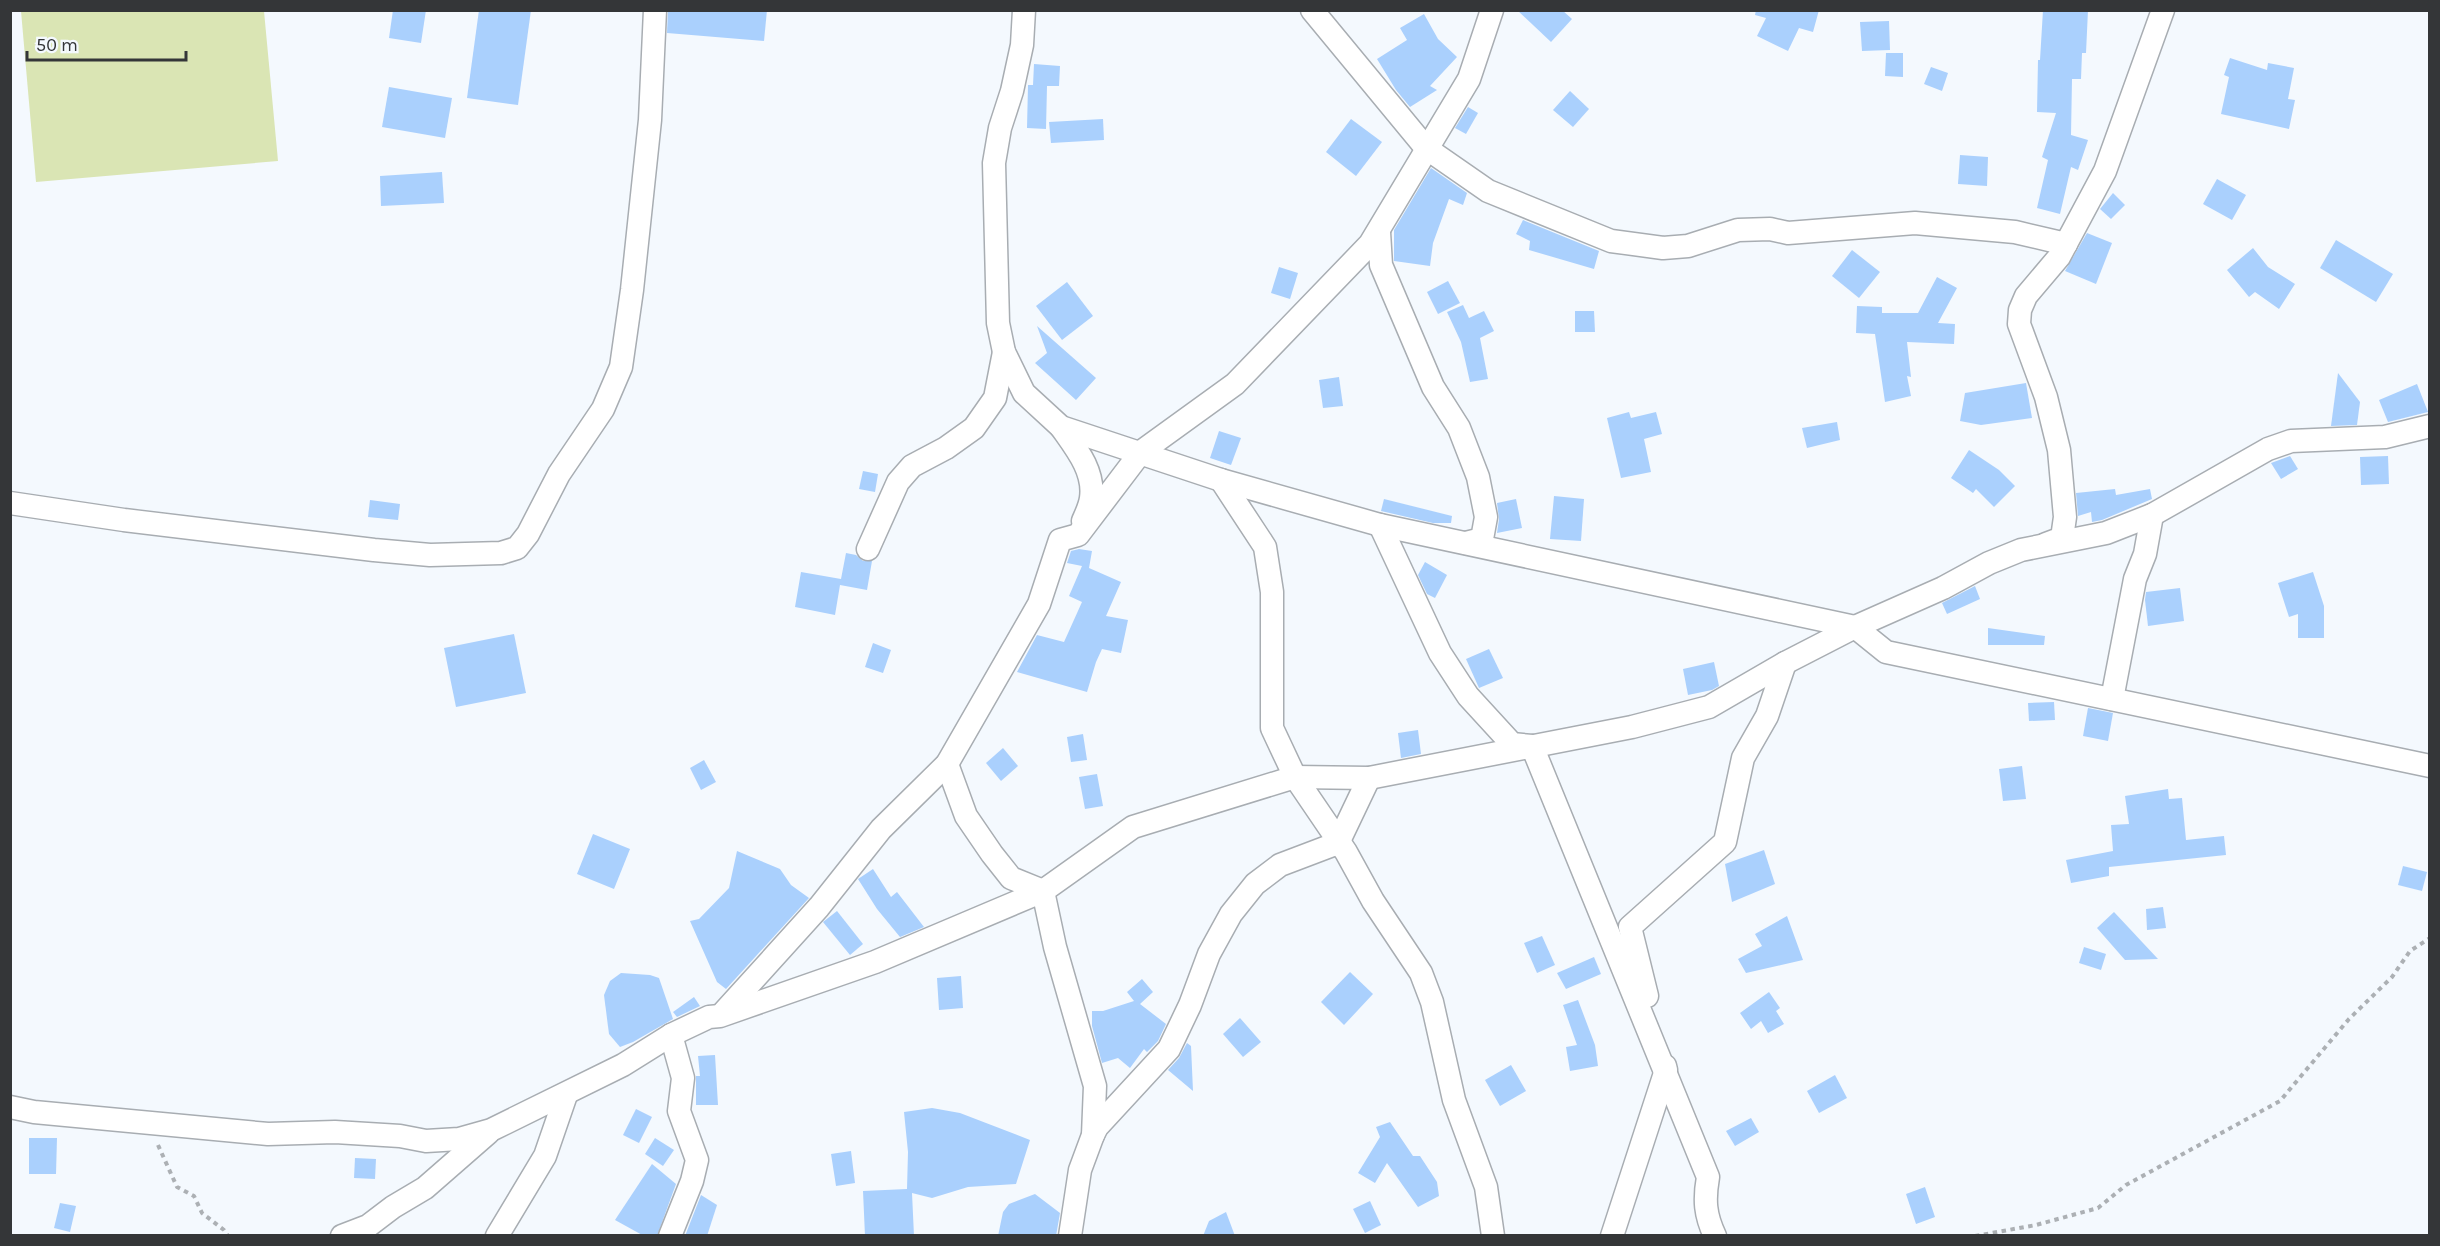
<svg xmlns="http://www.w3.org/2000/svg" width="2440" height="1246" font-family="Karla,sans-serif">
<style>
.green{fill:#dae5b4}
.building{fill:#aad0fd}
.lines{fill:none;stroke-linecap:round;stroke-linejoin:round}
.minor-casing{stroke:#a8adb2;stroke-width:25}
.path{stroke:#acb0b4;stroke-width:4;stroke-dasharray:4.5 4.5;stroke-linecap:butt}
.minor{stroke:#fff;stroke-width:22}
</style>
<rect width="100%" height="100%" fill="#f4f9fe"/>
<!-- green -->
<path class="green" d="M21 11H264L278 161 36 182Z"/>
<!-- building -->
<g class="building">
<path d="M393 10H426L421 43 389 38Z"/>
<path d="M479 10H531L518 105 467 98Z"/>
<path d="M668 10H767L764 41 667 33Z"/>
<path d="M1517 10H1562L1572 19 1551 42Z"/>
<path d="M1756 10H1819L1813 32 1799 28 1788 51 1757 36 1766 18 1755 15Z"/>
<path d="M2043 10H2088L2086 53H2082L2081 79H2072L2071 135 2088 140 2078 170 2071 167 2060 214 2037 208 2048 160 2042 157 2056 113 2037 112 2038 60H2040Z"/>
<path d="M1424 14 1438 39 1457 57 1430 86 1437 90 1410 107 1396 90 1377 59 1407 40 1400 28Z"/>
<path d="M1889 21 1890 50 1862 51 1860 22Z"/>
<path d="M1886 53H1903V77L1885 76Z"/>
<path d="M2230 58 2267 70 2268 63 2294 68 2288 99 2295 100 2289 129 2221 114 2229 77 2224 75Z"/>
<path d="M1034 64 1060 66 1059 86H1047L1046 129 1027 128 1028 85H1033Z"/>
<path d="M1931 67 1948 73 1942 91 1924 84Z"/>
<path d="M389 87 452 98 445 138 382 127Z"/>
<path d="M1570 91 1589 109 1573 127 1553 110Z"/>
<path d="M1468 107 1478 113 1466 134 1455 128Z"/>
<path d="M1103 119 1104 140 1051 143 1049 122Z"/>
<path d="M1351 119 1382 142 1356 176 1326 152Z"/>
<path d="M1960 155 1988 157 1987 186 1958 184Z"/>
<path d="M1431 168 1467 193 1463 205 1449 199 1433 243 1430 266 1394 261V230Z"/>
<path d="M442 172 444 203 381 206 380 176Z"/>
<path d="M2217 179 2246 195 2232 220 2203 204Z"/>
<path d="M2113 193 2125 205 2111 219 2100 209Z"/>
<path d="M1523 220 1599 251 1594 269 1529 250 1530 241 1516 234Z"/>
<path d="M2087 233 2112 243 2096 284 2065 271Z"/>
<path d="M2336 240 2393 274 2376 302 2320 268Z"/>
<path d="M2253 248 2268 267 2295 284 2279 309 2255 292 2249 297 2227 270Z"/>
<path d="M1852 250 1880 272 1859 298 1832 276Z"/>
<path d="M1279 267 1298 273 1290 299 1271 293Z"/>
<path d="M1937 277 1957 288 1938 323 1955 324 1954 344 1907 342 1911 377 1907 376 1911 396 1885 402 1875 334 1856 333 1857 306 1882 307V313H1918Z"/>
<path d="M1448 281 1460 303 1438 314 1427 292Z"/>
<path d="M1067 282 1093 316 1062 340 1036 306Z"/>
<path d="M1463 305 1469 318 1484 311 1494 331 1480 338 1488 379 1470 382 1461 342 1447 312Z"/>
<path d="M1575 311H1594L1595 332H1575Z"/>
<path d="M1037 326 1096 378 1076 400 1035 363 1047 353Z"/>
<path d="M2338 373 2360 402 2357 425 2331 426Z"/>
<path d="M1339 377 1343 406 1323 408 1319 380Z"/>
<path d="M2026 383 2032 418 1981 425 1960 421 1965 393Z"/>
<path d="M2417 384 2428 412 2388 422 2379 400Z"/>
<path d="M1629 412 1631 418 1656 412 1662 434 1644 439 1651 472 1621 478 1607 418Z"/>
<path d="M1837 422 1840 440 1807 448 1802 428Z"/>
<path d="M1219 431 1241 438 1231 465 1210 458Z"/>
<path d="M1969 450 1999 470 2015 486 1994 507 1976 489 1973 493 1951 478Z"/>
<path d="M2290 456 2298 469 2281 479 2271 463Z"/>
<path d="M2388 456 2389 484 2361 485 2360 457Z"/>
<path d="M863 471 878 474 875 492 859 489Z"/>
<path d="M2115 489 2116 495 2150 489 2152 499 2102 520 2092 522 2091 512 2078 516 2076 493Z"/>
<path d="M1554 496 1584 499 1581 541 1550 539Z"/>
<path d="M1384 499 1452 516 1451 523H1433L1381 511Z"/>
<path d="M1516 499 1522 528 1497 533 1499 519 1497 503Z"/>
<path d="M370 500 400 504 398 520 368 517Z"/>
<path d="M1079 549 1092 551 1089 568 1121 582 1106 616 1128 620 1121 653 1102 649 1096 662 1087 692 1017 672 1037 635 1064 642 1082 602 1069 596 1082 566 1067 563 1071 551Z"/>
<path d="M846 553 856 555 863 561H872L867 590 840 585 835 615 795 607 801 572 841 579Z"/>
<path d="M1425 562 1447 575 1435 598 1427 594 1418 575Z"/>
<path d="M2313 572 2324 606V638H2298V614L2289 617 2278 583Z"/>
<path d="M1975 586 1980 599 1947 614 1942 603Z"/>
<path d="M2180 588 2184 621 2148 626 2145 600 2146 592Z"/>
<path d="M1988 628 2045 636 2044 645H1988Z"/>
<path d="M514 634 526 693 456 707 444 648Z"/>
<path d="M873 643 891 650 883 673 865 667Z"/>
<path d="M1489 649 1503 678 1479 688 1466 659Z"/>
<path d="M1714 662 1719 686 1712 690 1688 695 1683 669Z"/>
<path d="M2054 702 2055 720 2029 721 2028 703Z"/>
<path d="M2088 708 2113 713 2108 741 2083 736Z"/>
<path d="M1418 730 1421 754 1401 758 1398 733Z"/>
<path d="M1083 734 1087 760 1071 762 1067 737Z"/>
<path d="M1003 748 1018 766 1001 781 986 763Z"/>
<path d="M704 760 716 782 701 790 690 768Z"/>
<path d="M2022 766 2026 799 2003 801 1999 769Z"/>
<path d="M1097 774 1103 806 1085 809 1079 777Z"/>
<path d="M2168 789 2169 799 2182 798 2186 840 2224 836 2226 855 2109 867V876L2071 883 2066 860 2113 851 2111 825 2129 824 2125 796Z"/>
<path d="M593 834 630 849 614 889 577 874Z"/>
<path d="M1764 850 1775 884 1732 902 1725 864Z"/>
<path d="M737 851 780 869 791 885 809 898 726 989 717 982 690 921 699 919 729 888Z"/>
<path d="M2403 866 2427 872 2422 891 2398 885Z"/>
<path d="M873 869 891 897 897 892 924 927 900 937 877 909 858 879Z"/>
<path d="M2163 907 2166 928 2147 930 2146 909Z"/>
<path d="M837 911 863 944 850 955 823 922Z"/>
<path d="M2114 912 2158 959 2125 960 2097 928Z"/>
<path d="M1787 916 1803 960 1746 973 1738 959 1762 946 1755 934Z"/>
<path d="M1542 936 1555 965 1537 973 1524 943Z"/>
<path d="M2084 947 2106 954 2101 970 2079 963Z"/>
<path d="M1594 957 1601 974 1566 989 1557 973Z"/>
<path d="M1350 972 1373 994 1344 1025 1321 1002Z"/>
<path d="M621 973 650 975 659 978 673 1019 633 1042 620 1047 609 1034 604 995 610 981Z"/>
<path d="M961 976 963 1008 939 1010 937 978Z"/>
<path d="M1142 979 1153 992 1140 1004 1166 1024 1158 1041 1147 1052 1144 1049 1130 1068 1118 1058 1102 1063 1092 1026V1011H1103L1134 1001 1127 992Z"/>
<path d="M1769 992 1780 1008 1776 1011 1784 1024 1768 1033 1761 1021 1751 1029 1740 1013Z"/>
<path d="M694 997 700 1006 677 1017 673 1012Z"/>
<path d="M1578 1000 1595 1045 1598 1066 1570 1071 1566 1047 1577 1045 1563 1005Z"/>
<path d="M1240 1018 1261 1042 1243 1057 1223 1034Z"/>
<path d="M1187 1043 1191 1046 1193 1091 1168 1070 1179 1058Z"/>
<path d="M715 1055 718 1105H696V1076H700L698 1056Z"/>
<path d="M1511 1065 1526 1091 1500 1106 1485 1080Z"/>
<path d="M1835 1075 1847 1098 1819 1113 1807 1091Z"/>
<path d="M932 1108 960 1113 1030 1140 1016 1184 968 1187 932 1198 912 1193 914 1236H865L863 1191 907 1189 908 1152 904 1112Z"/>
<path d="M636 1109 652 1117 639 1143 623 1135Z"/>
<path d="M1751 1118 1759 1132 1735 1146 1726 1131Z"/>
<path d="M1390 1122 1413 1156H1420L1437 1182 1439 1196 1418 1207 1387 1163 1375 1183 1358 1173 1380 1137 1376 1127Z"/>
<path d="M29 1138H57L56 1174H29Z"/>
<path d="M655 1138 674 1150 663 1166 645 1154Z"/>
<path d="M851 1151 855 1183 836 1186 831 1154Z"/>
<path d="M355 1158 376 1159 375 1179 354 1178Z"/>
<path d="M652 1164 676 1184 657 1236H644L615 1220Z"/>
<path d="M1925 1187 1935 1217 1916 1224 1906 1194Z"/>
<path d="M1035 1194 1060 1213 1056 1236H998L1003 1212 1009 1204Z"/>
<path d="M701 1195 717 1205 707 1236H685Z"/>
<path d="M1370 1201 1381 1225 1365 1233 1353 1209Z"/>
<path d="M60 1203 76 1206 70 1232 54 1228Z"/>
<path d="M1226 1212 1235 1236H1203L1209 1221Z"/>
</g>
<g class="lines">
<defs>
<g id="minor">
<path d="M1024 10 1022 45 1012 91 1000 128 994 163 998 323 1004 352 1024 393 1061 427 1221 480 1380 525 1855 627 1886 652 2430 766"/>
<path d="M1312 10 1426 148 1488 191 1611 241 1663 248 1688 246 1738 230 1770 229 1788 233 1915 223 2015 232 2066 244"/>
<path d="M1379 232 1381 265 1433 387 1459 428 1478 477 1486 517 1482 539 1466 543"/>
<path d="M1061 427C1075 447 1095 471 1091 498 1090 506 1086 514 1083 521"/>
<path d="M1221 480 1265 547 1272 592V728L1295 777 1346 852 1373 901 1421 973 1432 1002 1454 1100 1486 1187 1493 1236"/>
<path d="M10 503 124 520 374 550 430 555 501 553 517 548 528 534 559 474 603 409 621 367 632 290 650 120 655 10"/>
<path d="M1380 525 1440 653 1468 696 1512 744 1532 746 1708 1177C1704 1200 1705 1215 1715 1236"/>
<path d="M2046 544 2062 538 2065 517 2059 450 2046 397 2019 324 2020 310 2026 296 2059 257 2105 171 2163 10"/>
<path d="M868 549 898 482 912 466 946 448 974 428 995 398 1004 352"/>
<path d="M2112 699 2135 579 2145 554 2152 515"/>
<path d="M947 764 966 816 992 854 1011 878 1043 891 1055 947 1095 1086 1093 1135 1080 1170 1070 1236"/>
<path d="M1647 996 1630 927 1725 842 1743 758 1767 716 1785 663"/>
<path d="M724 1012 819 907 881 829 947 764 1039 604 1060 540 1078 535 1141 452 1235 384 1370 244 1469 79 1492 10"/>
<path d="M10 1107 34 1112 268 1134 335 1132 400 1136 426 1141 459 1139 491 1130 623 1065 671 1035 709 1017 720 1016 875 962 1043 891 1133 827 1295 777 1369 778 1632 727 1709 707 1785 663 1855 627 1943 588 1989 563 2021 550 2106 533 2152 515 2268 449 2291 441 2385 437 2430 426"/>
<path d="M1093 1135 1097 1127 1169 1049 1190 1005 1209 954 1231 914 1255 884 1280 865 1338 843 1369 778"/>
<path d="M342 1236 368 1226 393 1207 425 1188 488 1133"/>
<path d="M497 1236 545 1156 566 1095"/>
<path d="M670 1236 692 1181 697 1160 679 1111 683 1078 671 1035"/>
<path d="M1612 1236 1666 1070 1665 1066"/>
</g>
</defs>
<!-- minor casing -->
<use href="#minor" class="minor-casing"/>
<!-- path -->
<g class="path">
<path d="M158 1145 177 1187 194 1196 202 1213 224 1230 228 1236"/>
<path d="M1975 1236 2036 1225 2098 1208 2126 1185 2280 1101 2349 1019 2392 977 2410 951 2430 938"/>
</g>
<!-- minor -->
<use href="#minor" class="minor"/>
</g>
<!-- border -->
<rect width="2440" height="1246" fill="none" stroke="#343638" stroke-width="24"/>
<!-- scale -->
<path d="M27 51v9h159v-9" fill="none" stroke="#343638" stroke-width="3"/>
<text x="36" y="51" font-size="18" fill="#343638" stroke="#f4f9fe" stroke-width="4.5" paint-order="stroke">50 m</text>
</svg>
